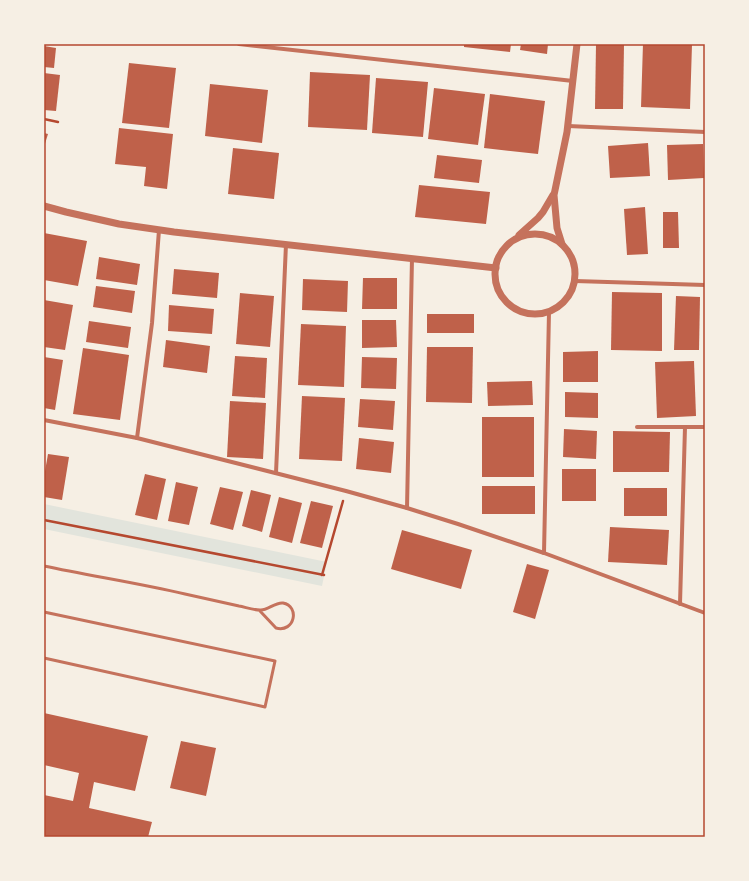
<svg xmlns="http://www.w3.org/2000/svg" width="749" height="881" font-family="'Space Grotesk',sans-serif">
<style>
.green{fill:#e2e4dc}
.building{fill:#bf614a}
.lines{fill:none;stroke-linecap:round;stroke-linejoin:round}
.path{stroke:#b5482f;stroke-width:2.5}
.service{stroke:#c5725c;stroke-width:3}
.minor{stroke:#c5725c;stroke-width:4}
.tertiary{stroke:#c5725c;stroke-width:7}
.neatline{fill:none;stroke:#b5482f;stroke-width:1.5}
</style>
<rect width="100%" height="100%" fill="#f6efe4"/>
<!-- green -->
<path class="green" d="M44 504 327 562 322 586 44 529Z"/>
<!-- building -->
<g class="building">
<path d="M464 44H511L510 52 464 47Z"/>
<path d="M521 44H548L547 54 520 50Z"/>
<path d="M596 44H624L623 109H595Z"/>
<path d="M643 44H692L690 109 641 107Z"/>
<path d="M44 46 56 48 54 68 44 67Z"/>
<path d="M129 63 176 68 169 128 122 123Z"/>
<path d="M310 72 370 75 367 130 308 127Z"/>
<path d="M44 73 60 75 56 111 44 110Z"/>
<path d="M376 78 428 82 423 137 372 133Z"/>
<path d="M210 84 268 90 262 143 205 136Z"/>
<path d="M434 88 485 94 478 145 428 139Z"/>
<path d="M490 94 545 101 538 154 484 148Z"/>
<path d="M119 128 173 134 167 189 144 186 146 167 115 164Z"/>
<path d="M44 133 48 134 44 147Z"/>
<path d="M648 143 650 176 610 178 608 146Z"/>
<path d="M703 144 704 178 668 180 667 145Z"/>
<path d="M233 148 279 153 274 199 228 194Z"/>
<path d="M437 155 482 160 479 183 434 178Z"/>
<path d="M419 185 490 192 486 224 415 217Z"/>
<path d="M645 207 648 254 627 255 624 209Z"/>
<path d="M663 212H678L679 248H663Z"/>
<path d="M44 233 87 241 78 286 44 280Z"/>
<path d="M99 257 140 264 137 285 96 279Z"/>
<path d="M174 269 219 273 217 298 172 294Z"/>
<path d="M363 278H397V309H362Z"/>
<path d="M303 279 348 281 347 312 302 310Z"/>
<path d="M96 286 135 291 132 313 93 307Z"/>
<path d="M612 292 662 293V351L611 350Z"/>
<path d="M240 293 274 296 270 347 236 344Z"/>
<path d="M676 296 700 297 699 350H674Z"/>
<path d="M44 300 73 305 65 350 44 347Z"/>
<path d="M169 305 214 309 212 334 168 331Z"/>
<rect x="427" y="314" width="47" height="19"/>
<path d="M362 320H396L397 347 362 348Z"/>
<path d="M89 321 131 327 128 348 86 342Z"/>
<path d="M301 324 346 326 344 387 298 385Z"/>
<path d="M166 340 210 346 207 373 163 367Z"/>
<path d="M427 347H473L472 403 426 402Z"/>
<path d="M83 348 129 355 120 420 73 414Z"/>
<path d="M598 351V382H563V352Z"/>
<path d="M235 356 267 358 265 398 232 396Z"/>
<path d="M44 357 63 360 55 410 44 408Z"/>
<path d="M362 357 397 358 396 389 361 388Z"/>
<path d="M694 361 696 416 657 418 655 362Z"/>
<path d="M532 381 533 405 488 406 487 382Z"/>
<path d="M565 392 598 393V418L565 417Z"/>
<path d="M302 396 345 398 342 461 299 459Z"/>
<path d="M360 399 395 401 393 430 358 427Z"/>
<path d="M230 401 266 403 263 459 227 457Z"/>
<rect x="482" y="417" width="52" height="60"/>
<path d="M564 429 597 431 596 459 563 457Z"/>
<path d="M613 431 670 432 669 472H613Z"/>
<path d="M359 438 394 442 391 473 356 469Z"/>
<path d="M48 454 69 457 62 500 44 497V477Z"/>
<rect x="562" y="469" width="34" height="32"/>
<path d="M145 474 166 479 157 520 135 515Z"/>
<path d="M176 482 198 487 189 525 168 521Z"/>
<rect x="482" y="486" width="53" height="28"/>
<path d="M220 487 243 492 233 530 210 524Z"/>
<rect x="624" y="488" width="43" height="28"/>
<path d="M251 490 271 495 262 532 242 526Z"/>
<path d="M279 497 302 503 292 543 269 537Z"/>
<path d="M311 501 333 506 322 548 300 543Z"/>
<path d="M610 527 669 530 667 565 608 562Z"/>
<path d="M402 530 472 550 461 589 391 569Z"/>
<path d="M527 564 549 570 535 619 513 612Z"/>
<path d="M44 713 148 736 135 791 94 782 89 808 152 822 148 837H44V795L73 801 79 773 44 765Z"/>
<path d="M181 741 216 748 206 796 170 788Z"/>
</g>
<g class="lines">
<!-- path -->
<g class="path">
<path d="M44 119 58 122"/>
<path d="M44 520 324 575"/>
<path d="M322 575 343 501"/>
</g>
<!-- service -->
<g class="service">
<path d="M44 566C91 576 138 583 185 594 203 598 221 602 239 606 245 607 253 610 260 610 267 611 275 602 283 603 300 606 295 633 276 628L260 611"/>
<path d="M44 612 275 661 265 707 44 658"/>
</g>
<!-- minor -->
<g class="minor">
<path d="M239 44 573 81"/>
<path d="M568 126 705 132"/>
<path d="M575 281 705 285"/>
<path d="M44 420 137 438 346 491 407 508 458 524 544 553 705 613"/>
<path d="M637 427H705"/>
<path d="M137 438 152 323 159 230"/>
<path d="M276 473 286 244"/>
<path d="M407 508 412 258"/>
<path d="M544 553 549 312"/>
<path d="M680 604 685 427"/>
</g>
<!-- tertiary -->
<g class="tertiary">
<path d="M44 206 66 212 119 224 174 232 496 268"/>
<circle cx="535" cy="274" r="40"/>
<path d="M519 235 538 218 543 212 553 195"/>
<path d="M562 244 557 228 554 195 567 132 577 44"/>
</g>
</g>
<!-- border -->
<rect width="749" height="881" fill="none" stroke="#f6efe4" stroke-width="90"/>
<rect x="45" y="45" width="659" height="791" class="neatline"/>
</svg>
